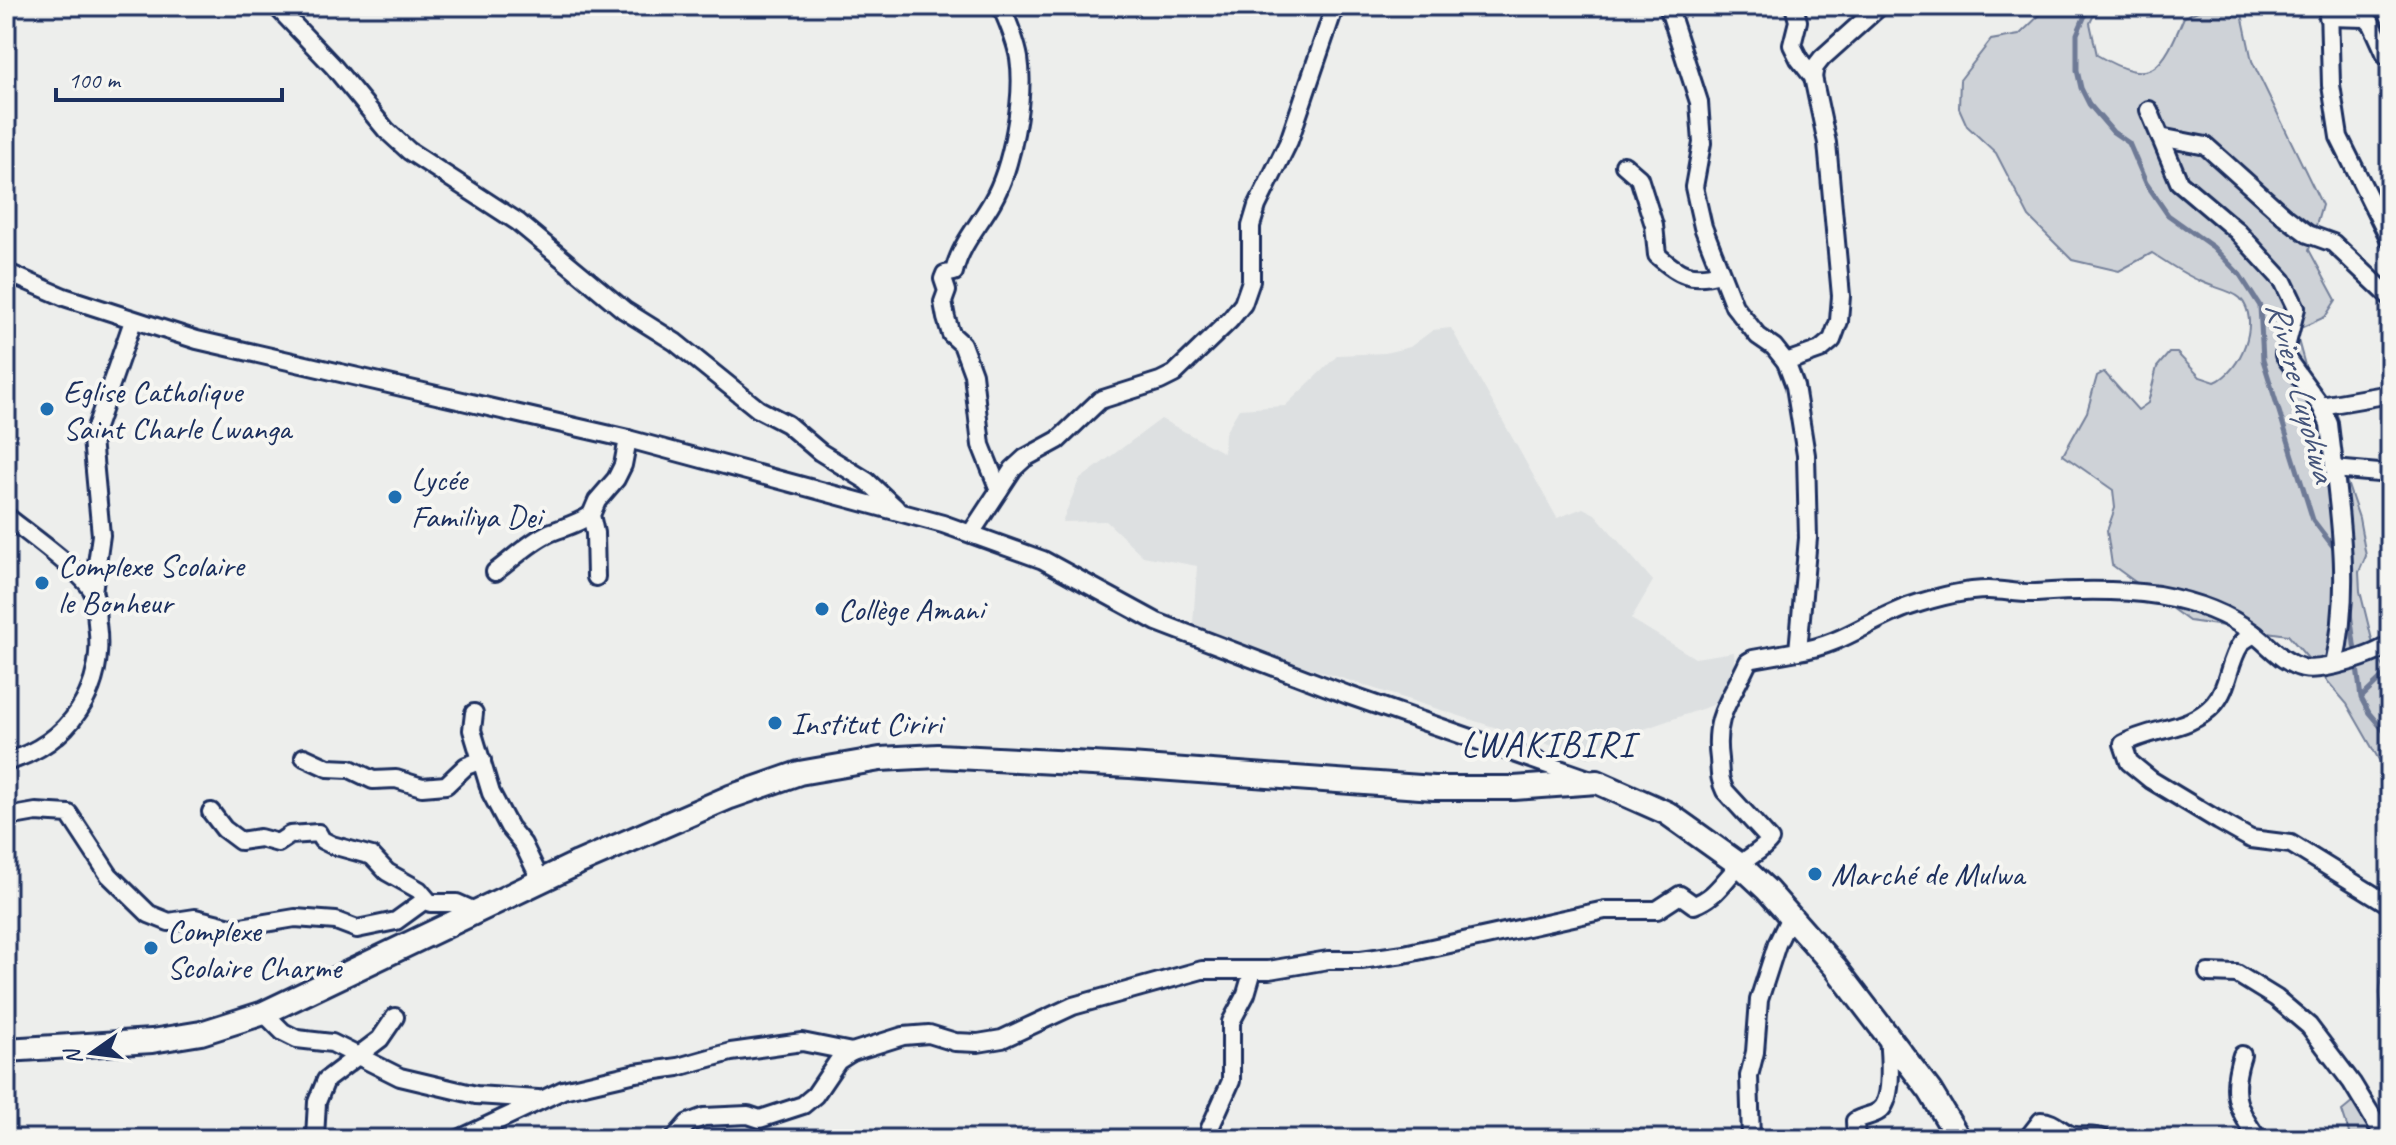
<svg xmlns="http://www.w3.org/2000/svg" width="2396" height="1145" font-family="Caveat,sans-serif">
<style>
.built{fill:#dde0e1}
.green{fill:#ced2d7;stroke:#74809a;stroke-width:2}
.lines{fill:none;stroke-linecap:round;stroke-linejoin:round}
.stream{stroke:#6e7a96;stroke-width:5}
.minor-casing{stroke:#1b2f5e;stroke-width:22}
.tertiary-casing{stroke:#1b2f5e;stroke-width:28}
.minor{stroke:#f6f6f2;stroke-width:16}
.tertiary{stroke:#f6f6f2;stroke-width:22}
.poi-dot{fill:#1f6fb2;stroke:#f6f6f2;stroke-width:3}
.labels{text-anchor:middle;stroke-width:8;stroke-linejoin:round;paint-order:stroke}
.poi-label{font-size:32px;fill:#1b2f5e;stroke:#f6f6f2;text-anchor:start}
.water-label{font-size:34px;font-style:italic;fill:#44547a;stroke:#f6f6f2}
.quarter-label{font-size:36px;letter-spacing:2px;fill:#1b2f5e;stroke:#f6f6f2}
</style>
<rect width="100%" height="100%" fill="#edeeec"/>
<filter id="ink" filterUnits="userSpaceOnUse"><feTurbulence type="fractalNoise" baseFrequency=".0125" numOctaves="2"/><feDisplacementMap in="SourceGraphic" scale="16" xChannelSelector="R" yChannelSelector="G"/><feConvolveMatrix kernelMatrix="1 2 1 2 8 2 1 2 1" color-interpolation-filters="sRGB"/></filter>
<g filter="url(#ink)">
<!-- built -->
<path class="built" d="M1451 328 1557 518 1583 508 1595 514 1653 581 1631 619 1695 658 1734 652 1735 664 1730 683 1713 705 1598 745 1590 758 1260 652 1193 624 1197 566 1143 556 1106 521 1062 522 1079 480 1161 419 1224 453 1225 433 1239 409 1285 406 1338 355 1385 353 1410 347 1433 330Z"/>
<!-- green -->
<g class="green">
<path d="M2049 6H2098L2090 23 2097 55C2153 88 2162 69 2184 17L2209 6H2235L2242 14 2252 61 2322 205 2309 250 2336 300 2325 317 2298 329V340L2309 380 2334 406 2339 421 2337 453 2359 518 2366 556 2359 572 2360 591 2376 656 2390 675V779L2347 704 2288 635 2189 621 2112 565 2107 531 2115 508 2113 490 2063 455 2087 412 2097 376 2104 372 2138 410 2148 403 2157 367 2169 353H2177L2200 377 2215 382C2240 372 2262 321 2240 298 2231 290 2211 287 2200 281 2183 274 2168 263 2152 253L2119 271 2072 260 2029 217 1996 153 1967 126 1959 108 1960 80 1991 40 2019 35Z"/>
<path d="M2390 963V1031C2380 1002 2373 990 2390 963Z"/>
<path d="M2367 1101 2390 1121V1139H2351L2342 1111 2353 1102Z"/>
</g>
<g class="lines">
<!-- stream -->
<g class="stream">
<path d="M2089 6 2077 34V70L2081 88 2089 104 2113 132 2129 143 2146 183 2168 215 2213 247 2240 275 2260 306 2263 360 2313 520 2338 553"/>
<path d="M2349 605 2361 698 2369 713 2390 738"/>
<path d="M2362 697 2390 670"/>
</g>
<defs>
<g id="minor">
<path d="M276 6 333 66 386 130 409 151 518 222 624 310 675 342 758 409 787 424 820 452 867 481 896 508"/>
<path d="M2329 6 2331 85 2339 137 2390 240"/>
<path d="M2328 17 2366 18 2372 24 2386 55 2390 58"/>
<path d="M1813 77 1815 67 1822 58 1880 6"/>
<path d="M2149 110 2179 182 2237 231 2283 281 2296 308 2284 355 2321 406 2329 424C2338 503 2353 585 2334 664"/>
<path d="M2160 137 2206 146 2284 216 2308 234 2333 243 2390 297"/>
<path d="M1624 165 1639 178 1654 225 1657 255C1679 275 1691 281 1720 273"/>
<path d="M6 272 64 297 197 340 628 439 943 524 1043 560 1157 622 1348 695 1588 779"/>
<path d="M1786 362 1820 350 1832 340 1839 321 1841 296 1827 143 1813 77 1799 59 1792 45 1798 21 1794 6"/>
<path d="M2321 406 2390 394"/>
<path d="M2334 469 2390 474"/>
<path d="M999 490 981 445 973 374 962 344 951 334 946 318 943 302 947 291 943 279 945 274 954 272C960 245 979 225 992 202 1012 168 1025 97 1019 58 1016 41 1008 22 1001 6"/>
<path d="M6 516C24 530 85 574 93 592 97 600 96 614 97 623 106 690 70 743 6 762"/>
<path d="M971 533 1013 469 1025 458 1058 440 1100 400 1160 381 1174 374 1230 320 1243 304 1251 281V226L1257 206 1289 141 1335 6"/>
<path d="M495 572C513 559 528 543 549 533 564 527 577 524 591 515"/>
<path d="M596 577 595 533 591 515 597 501 616 479 623 465 628 439"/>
<path d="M93 592 101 535 92 439 133 321"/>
<path d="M2254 634C2250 637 2242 641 2240 645 2228 663 2229 687 2214 704 2190 731 2152 727 2123 744L2129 762 2151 780 2219 821 2251 839 2291 844 2390 905"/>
<path d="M1798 651C1840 646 1871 619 1910 606 1934 598 1962 590 1988 590 2004 590 2020 594 2036 593 2077 590 2117 589 2158 595 2192 601 2225 612 2253 633 2270 645 2282 663 2303 668 2322 672 2374 656 2390 644"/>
<path d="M474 713 472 730 491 793 509 827 523 844 541 881"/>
<path d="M304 757 328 768 350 769 373 780 396 779 422 787 446 785 466 766 482 760"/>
<path d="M211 812 224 829 240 841 260 838 278 843 290 835 318 833 322 840 332 845 372 856 387 872 419 890 430 903H457L475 911"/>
<path d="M6 814 19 815 36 812 69 814 109 875 149 914 169 922 195 918 235 928 295 918 336 921 357 929 396 921 425 900"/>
<path d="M2208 973 2237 974 2276 998 2309 1026 2352 1083 2386 1139"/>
<path d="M264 1013 283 1032 297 1039 332 1043 400 1077 476 1095 538 1099"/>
<path d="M2242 1055C2230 1092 2236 1108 2258 1139"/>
<path d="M318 1139 315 1137 317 1102 326 1080 380 1039 395 1017"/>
<path d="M459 1139 563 1090 636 1073 678 1067 731 1052 802 1042 852 1052 903 1036 929 1034 955 1042 978 1043 1002 1039 1073 1006 1202 970H1269L1328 960H1361L1404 954 1605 910H1657L1680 895 1694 905C1717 897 1724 879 1741 864 1751 855 1763 850 1770 840L1725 791C1719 779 1720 772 1719 759 1713 715 1731 700 1748 662L1753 659 1798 651 1808 538 1806 455 1795 386 1786 362 1774 347 1758 336 1734 306 1703 227 1694 187 1702 143 1699 102 1668 6"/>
<path d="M674 1139 688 1123 704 1117 748 1115 760 1119 803 1105 815 1095 838 1061 852 1052"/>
<path d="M1211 1139 1210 1128 1231 1081V1022L1246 994 1253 970"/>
<path d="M1751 1139 1749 1076 1755 1052 1759 1000 1777 944 1791 915"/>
<path d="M1856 1139 1855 1121C1863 1116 1872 1116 1879 1111 1895 1100 1889 1052 1888 1035"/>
<path d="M2027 1139 2041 1121C2054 1121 2060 1131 2071 1135 2082 1138 2093 1134 2104 1139"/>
</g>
<path id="tertiary" d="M6 1050 152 1041 201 1033 264 1013 578 863 730 797 799 773 880 759 938 756 1130 766 1434 788H1514L1597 782 1667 813 1740 865 1767 890 1835 967 1930 1091 1959 1139"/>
</defs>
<!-- minor casing -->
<use href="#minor" class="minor-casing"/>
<!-- tertiary casing -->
<use href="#tertiary" class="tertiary-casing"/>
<!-- minor -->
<use href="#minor" class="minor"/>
<!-- tertiary -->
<use href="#tertiary" class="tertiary"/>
</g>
</g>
<!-- markers -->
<g class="poi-dot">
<circle cx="47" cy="409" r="8"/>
<circle cx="395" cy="497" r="8"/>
<circle cx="42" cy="583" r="8"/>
<circle cx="822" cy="609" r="8"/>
<circle cx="775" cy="723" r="8"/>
<circle cx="1815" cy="874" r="8"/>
<circle cx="151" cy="948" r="8"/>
</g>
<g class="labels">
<!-- poi labels -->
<g class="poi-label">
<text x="63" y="402">Eglise Catholique<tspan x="63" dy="37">Saint Charle Lwanga</tspan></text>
<text x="411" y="490">Lycée<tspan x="411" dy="37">Familiya Dei</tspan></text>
<text x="58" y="576">Complexe Scolaire<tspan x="58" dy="37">le Bonheur</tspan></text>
<text x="838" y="620">Collège Amani</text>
<text x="791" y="734">Institut Ciriri</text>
<text x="1831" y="885">Marché de Mulwa</text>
<text x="167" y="941">Complexe<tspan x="167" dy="37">Scolaire Charme</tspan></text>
</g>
<!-- water labels -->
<g class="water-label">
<text transform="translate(2302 391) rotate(75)" y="12">Riviere Luyohwa</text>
</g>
<!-- quarter labels -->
<g class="quarter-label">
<text x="1548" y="756">LWAKIBIRI</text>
</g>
</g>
<!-- margin -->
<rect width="2396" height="1145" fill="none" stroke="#f6f6f2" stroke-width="32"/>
<rect x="16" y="16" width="2364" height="1113" fill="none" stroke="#1b2f5e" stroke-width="3" filter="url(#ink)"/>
<!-- north arrow -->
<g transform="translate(92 1053) rotate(256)" stroke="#f6f6f2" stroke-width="6" paint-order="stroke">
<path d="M0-6L14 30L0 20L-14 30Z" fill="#1b2f5e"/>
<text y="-12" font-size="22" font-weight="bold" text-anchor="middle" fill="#1b2f5e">N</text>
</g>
<!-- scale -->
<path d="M56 88v12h226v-12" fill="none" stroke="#1b2f5e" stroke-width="4"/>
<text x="68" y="88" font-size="24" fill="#1b2f5e" stroke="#f6f6f2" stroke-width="6" paint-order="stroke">100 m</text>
</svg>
